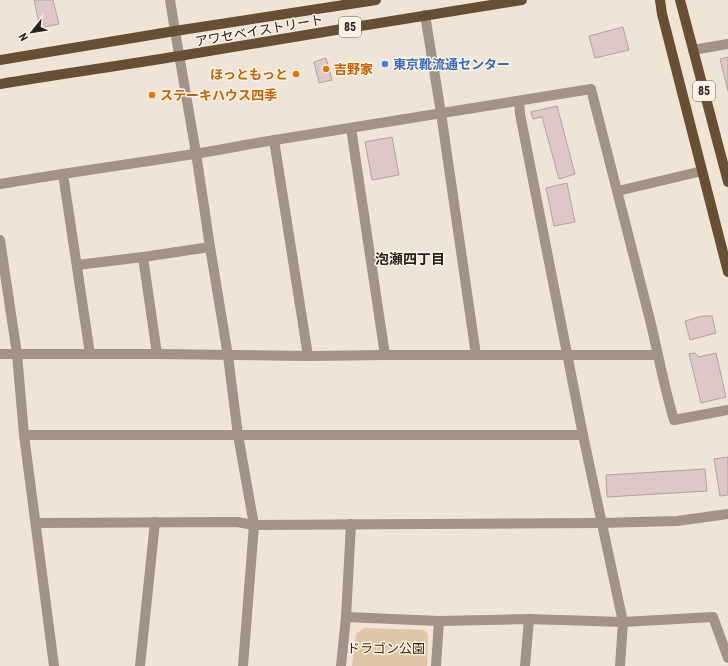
<svg xmlns="http://www.w3.org/2000/svg" width="728" height="666" font-family="'Roboto Condensed','Noto Sans JP',sans-serif">
<style>
.green{fill:#ddc7a8}
.building{fill:#dcc8c6;stroke:#b3a19f}
.lines{fill:none;stroke-linecap:round;stroke-linejoin:round}
.minor{stroke:#a19385;stroke-width:10}
.tertiary{stroke:#a19385;stroke-width:10}
.primary{stroke:#664f35;stroke-width:10}
.shop-dot{fill:#3f7fe0;stroke:#fdf2e4;stroke-width:1.5}
.food-dot{fill:#e8710a;stroke:#fdf2e4;stroke-width:1.5}
.labels{text-anchor:middle;stroke-width:3;stroke-linejoin:round;paint-order:stroke}
.shield{fill:#fdf2e4;stroke:#666058;stroke-width:1}
.shield-label{font-size:12px;font-weight:bold;fill:#25211c}
.street-label{font-size:13px;fill:#25211c;stroke:#fdf2e4}
.shop-label{font-size:13px;font-weight:bold;fill:#366cbe;stroke:#fdf2e4;text-anchor:start}
.food-label{font-size:13px;font-weight:bold;fill:#c56008;stroke:#fdf2e4;text-anchor:start}
.park-label{font-size:13px;fill:#3e2b0c;stroke:#fdf2e4}
.neighbourhood-label{font-size:14px;font-weight:bold;fill:#25211c;stroke:#fdf2e4}
</style>
<rect width="100%" height="100%" fill="#efe5d7"/>
<!-- green -->
<path class="green" d="M364 628 424 630 428 634 427 666H352L356 634Z"/>
<!-- building -->
<g class="building">
<path d="M34 0H53L59 24 40 28Z"/>
<path d="M623 27 629 50 595 58 589 36Z"/>
<path d="M728 57V91L720 59Z"/>
<path d="M326 58 332 80 319 83 314 62Z"/>
<path d="M557 106 575 174 559 179 542 117 533 119 531 112Z"/>
<path d="M392 137 399 175 372 180 365 142Z"/>
<path d="M567 183 575 222 554 226 546 188Z"/>
<path d="M702 316H712L716 333 690 340 685 321Z"/>
<path d="M695 353 699 357 716 353 726 397 701 403 689 354Z"/>
<path d="M728 457V495L720 496 714 459Z"/>
<path d="M705 469 707 491 607 497 606 475Z"/>
</g>
<g class="lines">
<!-- minor -->
<g class="minor">
<path d="M170 0 175 31"/>
<path d="M425 15 441 113 476 355"/>
<path d="M693 50 728 44"/>
<path d="M519 101 520 114 583 435 623 622 620 666"/>
<path d="M351 128 385 355"/>
<path d="M274 140 308 356"/>
<path d="M63 174 90 354"/>
<path d="M0 184C65 173 130 164 194 154 221 150 248 144 275 140 380 123 486 106 591 89 611 166 631 243 650 320 658 353 664 387 674 420L728 410"/>
<path d="M618 191 702 171"/>
<path d="M0 240 17 354 24 435 54 666"/>
<path d="M143 257 157 354"/>
<path d="M77 265 143 257 210 247"/>
<path d="M0 354H157L308 356 385 355H658"/>
<path d="M24 435H583"/>
<path d="M36 523 237 522 254 525"/>
<path d="M346 617 439 621 529 619 623 622 713 617 728 658"/>
<path d="M140 666 155 522"/>
<path d="M341 666 346 617 351 524"/>
<path d="M436 666 439 621"/>
<path d="M525 666 529 619"/>
</g>
<!-- tertiary -->
<g class="tertiary">
<path d="M175 31 196 153 210 247 228 356 238 435 254 525 243 666"/>
<path d="M254 525 601 523 677 521 728 514"/>
</g>
<!-- primary -->
<g class="primary">
<path d="M660 0 662 14 728 272"/>
<path d="M680 0 728 182"/>
<path d="M0 60 175 31 376 0"/>
<path d="M0 84C60 74 119 66 179 56 293 37 408 18 522 0"/>
</g>
</g>
<!-- markers -->
<circle class="shop-dot" cx="385" cy="64" r="4"/>
<g class="food-dot">
<circle cx="326" cy="69" r="4"/>
<circle cx="296" cy="74" r="4"/>
<circle cx="152" cy="95" r="4"/>
</g>
<g class="labels">
<!-- shield labels -->
<g class="shield">
<rect x="339" y="17" width="22" height="20" rx="3"/>
<rect x="693" y="81" width="22" height="20" rx="3"/>
</g>
<g class="shield-label">
<text x="350" y="31">85</text>
<text x="704" y="95">85</text>
</g>
<!-- street labels -->
<g class="street-label">
<text transform="translate(259 30) rotate(-10)" y="5">アワセベイストリート</text>
</g>
<!-- shop labels -->
<g class="shop-label">
<text x="393" y="69">東京靴流通センター</text>
</g>
<!-- food labels -->
<g class="food-label">
<text x="334" y="74">吉野家</text>
<text x="288" y="79" text-anchor="end">ほっともっと</text>
<text x="160" y="100">ステーキハウス四季</text>
</g>
<!-- park labels -->
<g class="park-label">
<text x="386" y="653">ドラゴン公園</text>
</g>
<!-- neighbourhood labels -->
<g class="neighbourhood-label">
<text x="410" y="264">泡瀬四丁目</text>
</g>
</g>
<!-- north arrow -->
<g transform="translate(32 32) rotate(240)" stroke="#fdf2e4" stroke-width="3" paint-order="stroke">
<path d="M0-3L7 15L0 10L-7 15Z" fill="#25211c"/>
<text y="-6" font-size="11" font-weight="bold" text-anchor="middle" fill="#25211c">N</text>
</g>
</svg>
